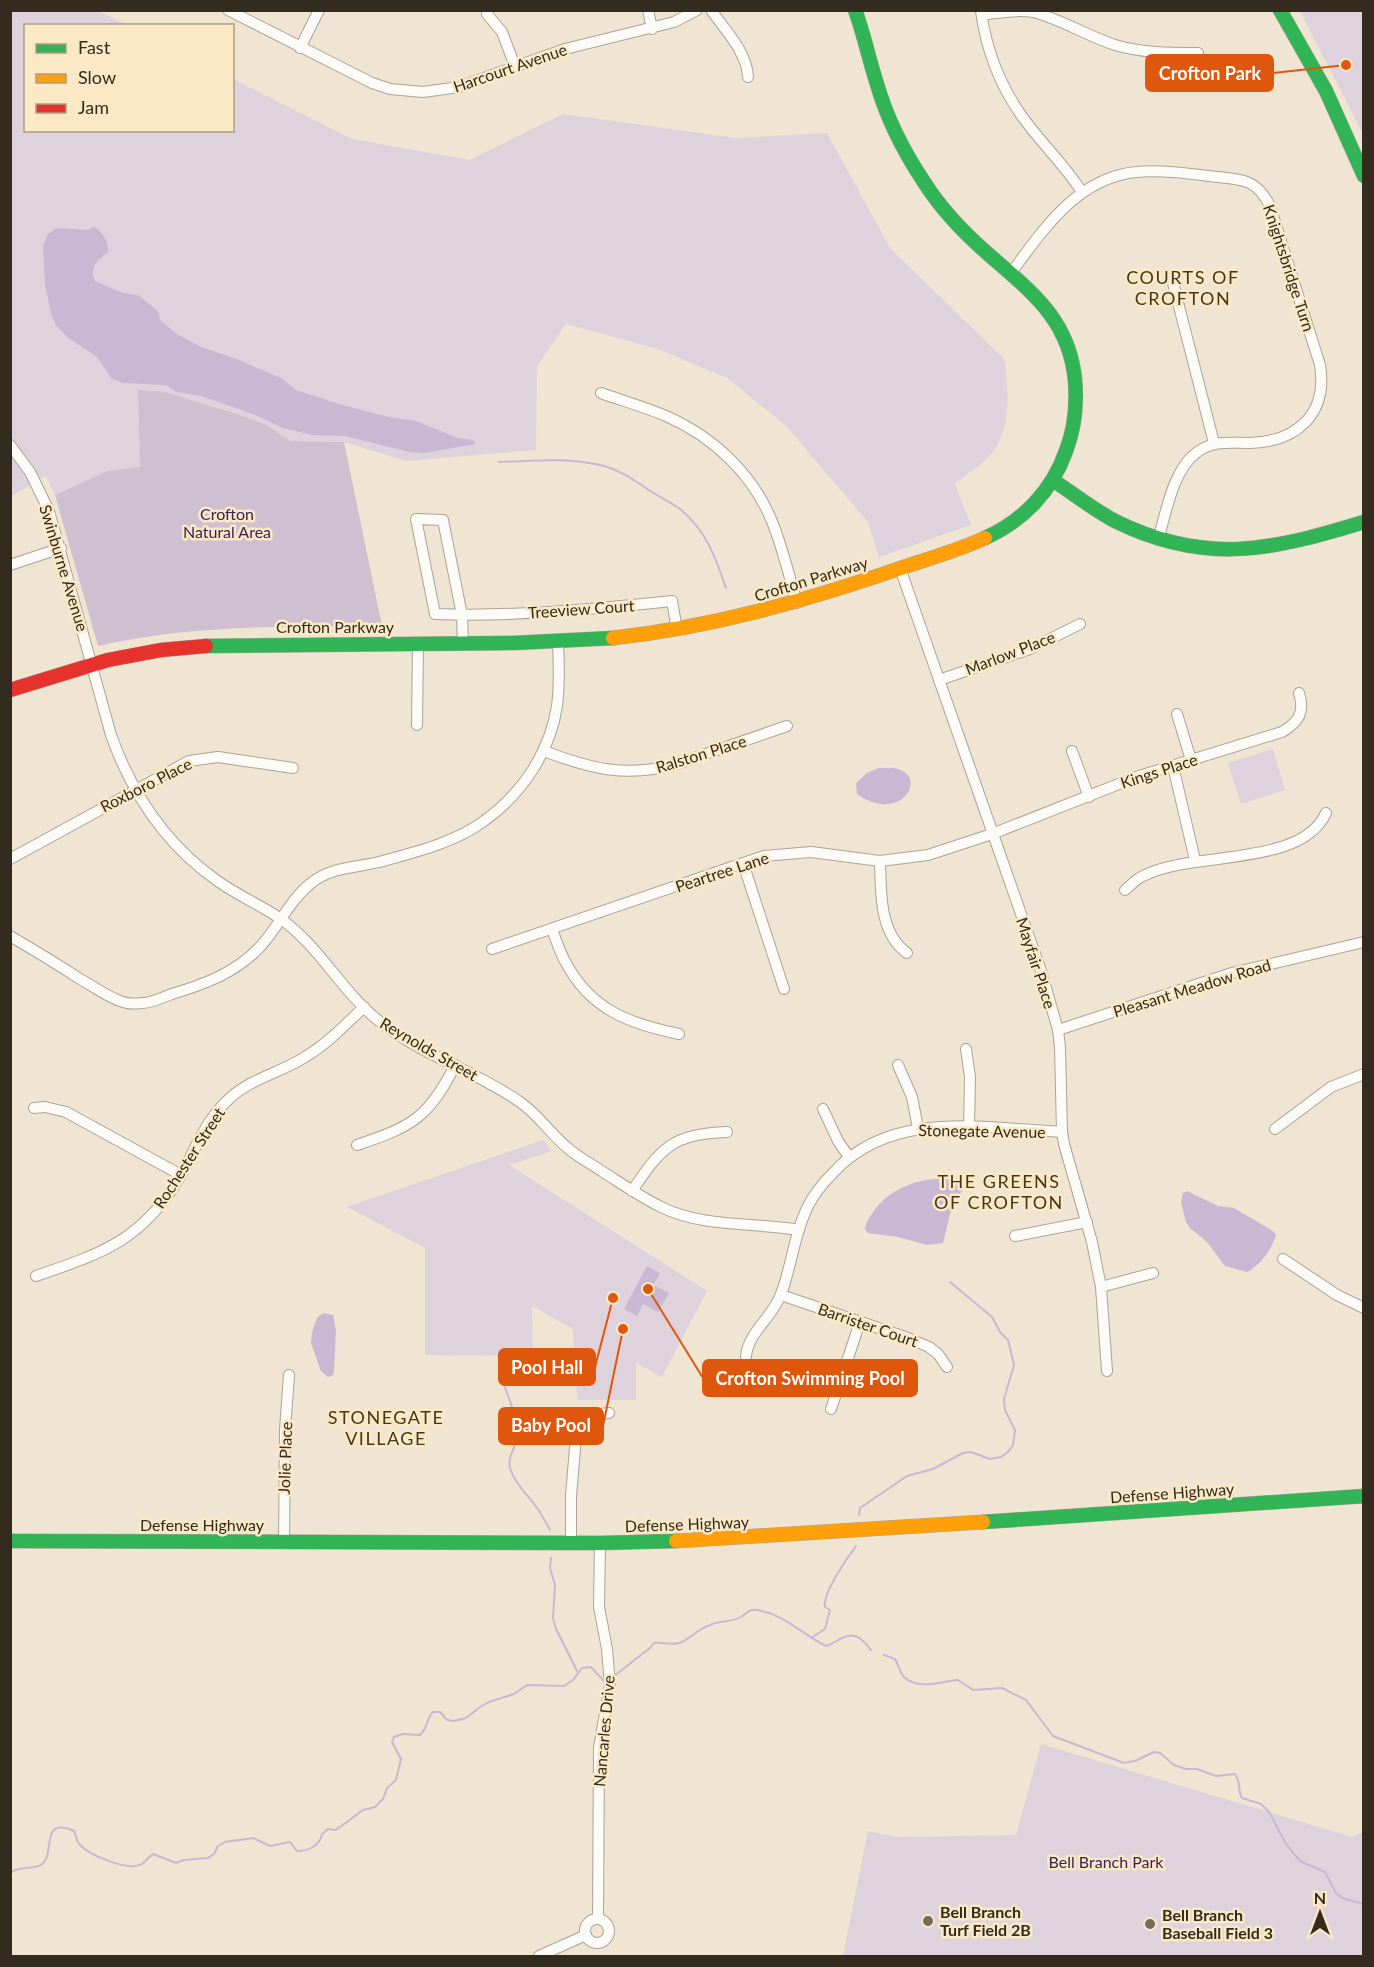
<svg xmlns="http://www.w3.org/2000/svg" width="1374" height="1967" font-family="Lato,sans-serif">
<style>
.green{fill:#ded3dc}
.forest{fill:#cfc0d1}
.water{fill:#c8b8d3}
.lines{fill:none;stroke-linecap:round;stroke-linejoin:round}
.stream{stroke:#c8b8d3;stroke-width:2}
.street-casing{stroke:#aba496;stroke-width:12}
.fast-casing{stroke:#aba496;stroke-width:15}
.slow-casing{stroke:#aba496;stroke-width:15}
.jam-casing{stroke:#aba496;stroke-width:15}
.street{stroke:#fdfbf8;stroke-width:10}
.fast{stroke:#30b455;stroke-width:14}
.slow{stroke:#ff9f0a;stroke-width:14}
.jam{stroke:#e5322d;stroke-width:14}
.poi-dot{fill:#746c5d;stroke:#fbe9c6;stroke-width:2}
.labels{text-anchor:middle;stroke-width:5;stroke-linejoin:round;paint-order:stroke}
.street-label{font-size:16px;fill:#322b1e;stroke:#fbe9c6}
.park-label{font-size:16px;fill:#3c2059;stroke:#fbe9c6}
.poi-label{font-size:16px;font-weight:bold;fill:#322b1e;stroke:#fbe9c6;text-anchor:start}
.neighbourhood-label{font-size:18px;letter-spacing:1.5px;fill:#453719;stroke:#fbe9c6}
.leader{fill:none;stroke:#df570d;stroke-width:2}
.callout-dot{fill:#df570d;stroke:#fbe9c6;stroke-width:2}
.callout{fill:#df570d;stroke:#df570d;stroke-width:2}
.callout-label{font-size:18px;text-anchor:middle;font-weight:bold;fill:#fff}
</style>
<rect width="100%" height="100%" fill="#efe5d2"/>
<!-- green -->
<g class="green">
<path d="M11 11H98L128 25 26 26V130H232L233 79 352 139 470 160 563 114 736 138 827 133 890 248 1004 359C1009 387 1012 430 991 454 981 465 967 474 955 484L971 525 879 557 868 522 786 426 727 378 658 349 566 324 537 366 536 450 406 461 344 442 290 441 267 425 138 390 140 467 107 471 55 495 46 476 11 496Z"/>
<path d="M1300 11H1363V134Z"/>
<path d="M1273 749 1285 790 1241 804 1228 763Z"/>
<path d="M543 1140 552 1151 509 1165 707 1291 662 1377 636 1363V1400H577L573 1329 532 1306 533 1356 425 1355V1248L347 1207Z"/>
<path d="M1041 1744 1352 1837 1363 1832V1956H843L868 1831 896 1837 1016 1835Z"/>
</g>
<!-- forest -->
<path class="forest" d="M138 390 165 392 237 414 267 425 290 441 344 442 382 626C285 627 193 624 98 646L55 495 107 471 140 467Z"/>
<!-- water -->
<g class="water">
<path d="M94 227C104 233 108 241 108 252 97 260 89 268 95 281L123 293 138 295 158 311 161 321 177 334 199 346 239 360 281 378 296 390 339 404 388 417 416 421 458 438 473 440 476 444 424 453 409 452 345 436 312 435 283 428 253 414 201 396 176 392 166 385 122 383 111 378 97 357 67 337 56 325 51 314 45 284 43 246 48 234 57 228 87 230Z"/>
<path d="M878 768C884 768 892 767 898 769 928 777 901 825 857 794L856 783 867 773Z"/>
<path d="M946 1178 960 1180 964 1184V1187L950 1214 943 1243 927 1245 898 1237 868 1233 865 1229C866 1222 869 1218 873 1212 890 1188 917 1179 946 1178Z"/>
<path d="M1187 1191 1218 1206 1234 1208 1273 1231 1276 1235C1272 1249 1260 1266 1247 1272L1225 1266 1207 1242 1190 1228 1186 1222 1181 1202 1183 1193Z"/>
<path d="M647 1266 660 1273 653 1285 669 1293 658 1312 643 1304 637 1316 624 1309Z"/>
<path d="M323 1313 333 1315 336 1330 334 1372 332 1376 328 1377 321 1371 311 1343 312 1332 317 1318Z"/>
</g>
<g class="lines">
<!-- stream -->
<g class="stream">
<path d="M499 462C532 461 567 457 600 465 618 469 634 480 649 490 659 497 671 502 680 509 706 530 716 558 726 588"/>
<path d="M504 1385C510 1401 519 1422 516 1440 514 1452 506 1459 511 1471 516 1485 527 1494 535 1505 541 1513 545 1521 550 1530"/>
<path d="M859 1515 860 1508 907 1476 933 1469 963 1453 971 1452 990 1459 1001 1457 1008 1452 1013 1445 1015 1430 1005 1410 1004 1399 1014 1365 1008 1340 1000 1332 992 1317 950 1282"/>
<path d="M551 1558 550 1568 555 1585 553 1618 556 1629 577 1671"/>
<path d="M811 1638 825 1629 830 1610 825 1607C822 1594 847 1558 856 1546"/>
<path d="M884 1655 895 1659C898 1664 900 1673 904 1677 919 1691 942 1681 958 1680L973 1690 1002 1688 1026 1700 1053 1736 1124 1763 1135 1761 1154 1752 1160 1753 1174 1765 1186 1769H1197L1216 1776 1235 1774C1242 1784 1237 1790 1242 1798L1261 1804 1269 1812 1286 1844 1300 1861 1325 1872 1336 1893 1342 1898 1364 1904"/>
<path d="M613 1677 650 1648 654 1643C663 1642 674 1646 682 1642 692 1637 698 1629 710 1625 719 1621 732 1622 741 1617 748 1613 748 1609 757 1610 784 1614 803 1635 826 1646 839 1642 851 1627 864 1642 867 1644 868 1647 871 1650"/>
<path d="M10 1873C22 1864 33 1871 42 1864 56 1854 39 1816 74 1831 76 1835 76 1840 79 1844 89 1855 128 1872 142 1864 146 1861 149 1857 153 1854L176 1863 184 1860 208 1858 214 1854 218 1846 225 1842 253 1838 270 1846 290 1842 297 1851C308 1851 320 1846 322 1834L328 1829 336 1830 363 1810 375 1807 383 1799 387 1788 396 1780 401 1759 392 1742 394 1737 403 1734 420 1735C429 1727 425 1720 433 1712H440L447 1720 454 1721 466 1718 480 1707 489 1702 514 1694 527 1685 564 1686 573 1680 582 1668 591 1667 603 1680 607 1679"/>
</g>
<defs>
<g id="street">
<path d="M228 10 372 83 390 89 423 92 459 87 565 49 674 22 697 10"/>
<path d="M648 10 652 29"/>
<path d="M711 10C725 30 747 52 748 77"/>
<path d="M981 11C986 48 1000 85 1021 115 1040 142 1064 164 1082 192"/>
<path d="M487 14 502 32 515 66"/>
<path d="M982 15C998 13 1016 9 1033 12 1061 19 1087 36 1115 45 1142 53 1169 53 1198 53"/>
<path d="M300 48 319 10"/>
<path d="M1011 273C1043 230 1077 178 1136 172 1160 170 1185 173 1209 176 1239 180 1255 176 1270 206L1320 365C1328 414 1297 442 1249 443 1229 443 1213 440 1196 453 1173 470 1166 513 1158 540"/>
<path d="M1173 283 1214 443"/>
<path d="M601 393C623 401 645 407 666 416 714 437 754 475 773 524 783 549 789 576 797 603"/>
<path d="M10 445 30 472 49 511 111 735C132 794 167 846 219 882 239 896 262 906 281 919 320 947 342 992 379 1021 421 1055 476 1071 520 1102 539 1115 551 1135 569 1149 579 1158 592 1164 603 1172 622 1184 641 1197 661 1207 704 1228 753 1222 799 1230"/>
<path d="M10 565 61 548"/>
<path d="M900 568 1042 974 1058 1030 1060 1047 1062 1132 1064 1144 1092 1242 1101 1287 1107 1371"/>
<path d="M463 644 462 615 443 520 416 519 435 614C514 617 593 609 672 601L677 630"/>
<path d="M939 680 1030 649 1080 624"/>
<path d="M1177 714 1191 760"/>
<path d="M417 725 418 644"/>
<path d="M544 751C591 769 627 778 677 764L787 726"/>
<path d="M1072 751 1089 797"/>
<path d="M1173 766 1195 860"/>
<path d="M10 859 189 761 218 757 293 768"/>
<path d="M880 861C881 892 879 933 907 953"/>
<path d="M743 863 784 989"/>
<path d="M1125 890C1131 885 1136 879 1143 876 1193 850 1301 868 1326 813"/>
<path d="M552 929C556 940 560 953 566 963 591 1010 630 1024 679 1034"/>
<path d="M10 936C34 950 57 964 80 979 93 986 106 996 120 1001 127 1004 135 1004 142 1003 152 1003 163 997 172 994 205 984 235 973 259 948 278 928 289 901 310 884 331 866 358 868 383 861 416 852 456 842 484 821 522 794 550 752 557 706 560 684 559 663 558 642"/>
<path d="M492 949 764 856 811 852 880 861 928 855 992 834 1139 776 1282 732C1299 722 1305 712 1299 693"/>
<path d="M1058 1030 1232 973 1364 942"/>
<path d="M966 1049 970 1077 969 1128"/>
<path d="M898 1065 912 1097 918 1128"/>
<path d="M34 1108 45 1107 66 1112 181 1175"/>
<path d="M823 1109 838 1141 849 1157"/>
<path d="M1275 1129 1331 1087 1364 1074"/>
<path d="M357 1145C411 1127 429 1118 455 1065"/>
<path d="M632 1191C661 1148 672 1134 727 1132"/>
<path d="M1015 1236 1087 1222"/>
<path d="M1283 1259 1337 1295 1364 1308"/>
<path d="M36 1276C103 1253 143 1240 181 1175 196 1148 206 1119 230 1098 252 1078 280 1073 305 1057 327 1044 345 1025 364 1007"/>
<path d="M1101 1287 1153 1273"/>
<path d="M781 1295 908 1338 929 1347 938 1354 947 1367"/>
<path d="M746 1356C749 1331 773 1317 781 1294 792 1265 794 1234 808 1206 814 1194 823 1183 833 1173 891 1109 984 1128 1062 1132"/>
<path d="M831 1409 860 1322"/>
<path d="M284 1542 285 1430 289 1375"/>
<path d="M571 1543V1496L577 1424 582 1416 609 1413"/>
<path d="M598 1919 599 1748 610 1685 607 1649 599 1607 600 1543"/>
<circle cx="597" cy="1931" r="12"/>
<path d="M539 1956 586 1935"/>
</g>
<g id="fast">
<path d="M855 10C864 34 869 60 877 84 887 119 904 152 924 182 941 209 963 232 987 253 1030 291 1069 318 1075 380 1077 404 1075 428 1066 451 1052 491 1023 521 985 538"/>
<path d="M1280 10 1326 91 1364 176"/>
<path d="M1054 481C1074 494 1094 510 1115 521 1206 566 1272 550 1364 522"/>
<path d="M206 646 514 643 613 638"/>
<path d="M983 1522 1364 1496"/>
<path d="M10 1541 600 1543 676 1541"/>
</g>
<g id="slow">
<path d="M613 638C712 627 805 601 898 569 927 559 957 551 985 538"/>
<path d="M676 1541 983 1522"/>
</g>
<path id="jam" d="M10 690 108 660 161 650 206 646"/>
</defs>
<!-- street casing -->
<use href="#street" class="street-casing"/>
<!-- fast casing -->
<use href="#fast" class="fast-casing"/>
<!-- slow casing -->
<use href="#slow" class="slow-casing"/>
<!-- jam casing -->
<use href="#jam" class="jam-casing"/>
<!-- street -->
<use href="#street" class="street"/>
<!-- fast -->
<use href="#fast" class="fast"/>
<!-- slow -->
<use href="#slow" class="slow"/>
<!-- jam -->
<use href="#jam" class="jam"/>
</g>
<!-- markers -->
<g class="poi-dot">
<circle cx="928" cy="1921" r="6"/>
<circle cx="1150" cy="1924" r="6"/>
</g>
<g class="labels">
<!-- street labels -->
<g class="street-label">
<text transform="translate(510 68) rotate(-19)" y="6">Harcourt Avenue</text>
<text transform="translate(1289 268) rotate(72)" y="6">Knightsbridge Turn</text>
<text transform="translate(64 568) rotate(73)" y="6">Swinburne Avenue</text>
<text transform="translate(811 579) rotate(-17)" y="6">Crofton Parkway</text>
<text transform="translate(581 609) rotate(-4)" y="6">Treeview Court</text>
<text x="335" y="633">Crofton Parkway</text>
<text transform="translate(1010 653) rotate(-21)" y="6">Marlow Place</text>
<text transform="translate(701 754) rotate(-17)" y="6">Ralston Place</text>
<text transform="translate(1159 771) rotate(-18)" y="6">Kings Place</text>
<text transform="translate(146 785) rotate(-27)" y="6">Roxboro Place</text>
<text transform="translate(722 872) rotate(-18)" y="6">Peartree Lane</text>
<text transform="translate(1036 963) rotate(72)" y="6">Mayfair Place</text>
<text transform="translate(1192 988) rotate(-17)" y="6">Pleasant Meadow Road</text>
<text transform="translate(429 1049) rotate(30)" y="6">Reynolds Street</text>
<text transform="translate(982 1131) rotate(1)" y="6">Stonegate Avenue</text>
<text transform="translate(189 1158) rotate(-57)" y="6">Rochester Street</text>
<text transform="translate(868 1325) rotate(19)" y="6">Barrister Court</text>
<text transform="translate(285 1458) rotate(-88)" y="6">Jolie Place</text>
<text transform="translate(1172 1493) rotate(-4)" y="6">Defense Highway</text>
<text transform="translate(687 1524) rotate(-2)" y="6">Defense Highway</text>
<text x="202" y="1531">Defense Highway</text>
<text transform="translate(604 1731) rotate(-85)" y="6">Nancarles Drive</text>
</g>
<!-- park labels -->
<g class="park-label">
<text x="227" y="520">Crofton<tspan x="227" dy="18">Natural Area</tspan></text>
<text x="1106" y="1868">Bell Branch Park</text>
</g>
<!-- poi labels -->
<g class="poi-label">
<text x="940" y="1918">Bell Branch<tspan x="940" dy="18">Turf Field 2B</tspan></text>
<text x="1162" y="1921">Bell Branch<tspan x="1162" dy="18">Baseball Field 3</tspan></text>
</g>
<!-- neighbourhood labels -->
<g class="neighbourhood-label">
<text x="1183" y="284">COURTS OF<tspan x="1183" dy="21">CROFTON</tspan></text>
<text x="999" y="1188">THE GREENS<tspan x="999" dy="21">OF CROFTON</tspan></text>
<text x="386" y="1424">STONEGATE<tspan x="386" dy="21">VILLAGE</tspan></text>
</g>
</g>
<!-- callouts -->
<path class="leader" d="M1346 65L1273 73M613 1298L595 1367M648 1289L703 1378M623 1329L603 1426"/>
<g class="callout-dot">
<circle cx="1346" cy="65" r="6"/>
<circle cx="613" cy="1298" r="6"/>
<circle cx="648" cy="1289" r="6"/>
<circle cx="623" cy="1329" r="6"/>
</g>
<g class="callout">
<rect x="1146" y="55" width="127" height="36" rx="6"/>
<rect x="499" y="1349" width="96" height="36" rx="6"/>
<rect x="703" y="1360" width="214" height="36" rx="6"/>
<rect x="499" y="1408" width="104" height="36" rx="6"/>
</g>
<g class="callout-label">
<text x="1210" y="80">Crofton Park</text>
<text x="547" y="1374">Pool Hall</text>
<text x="810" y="1385">Crofton Swimming Pool</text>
<text x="551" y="1432">Baby Pool</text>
</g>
<!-- border -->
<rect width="1374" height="1967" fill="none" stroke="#322b1e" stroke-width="24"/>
<!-- legend -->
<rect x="24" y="24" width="210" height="108" fill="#fbe9c6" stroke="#ab9d83" stroke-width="1.5"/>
<rect x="36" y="44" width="30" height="9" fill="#30b455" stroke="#ab9d83" stroke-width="1.5"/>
<text x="78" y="54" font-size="18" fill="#322b1e">Fast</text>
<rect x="36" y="74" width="30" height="9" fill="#ff9f0a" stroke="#ab9d83" stroke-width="1.5"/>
<text x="78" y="84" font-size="18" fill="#322b1e">Slow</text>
<rect x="36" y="104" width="30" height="9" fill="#e5322d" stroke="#ab9d83" stroke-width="1.5"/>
<text x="78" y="114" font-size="18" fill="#322b1e">Jam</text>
<!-- north arrow -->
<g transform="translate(1320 1913)" stroke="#fbe9c6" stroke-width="4.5" paint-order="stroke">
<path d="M0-4.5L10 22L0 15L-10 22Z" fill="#322b1e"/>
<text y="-9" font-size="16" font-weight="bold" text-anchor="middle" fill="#322b1e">N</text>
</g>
</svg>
